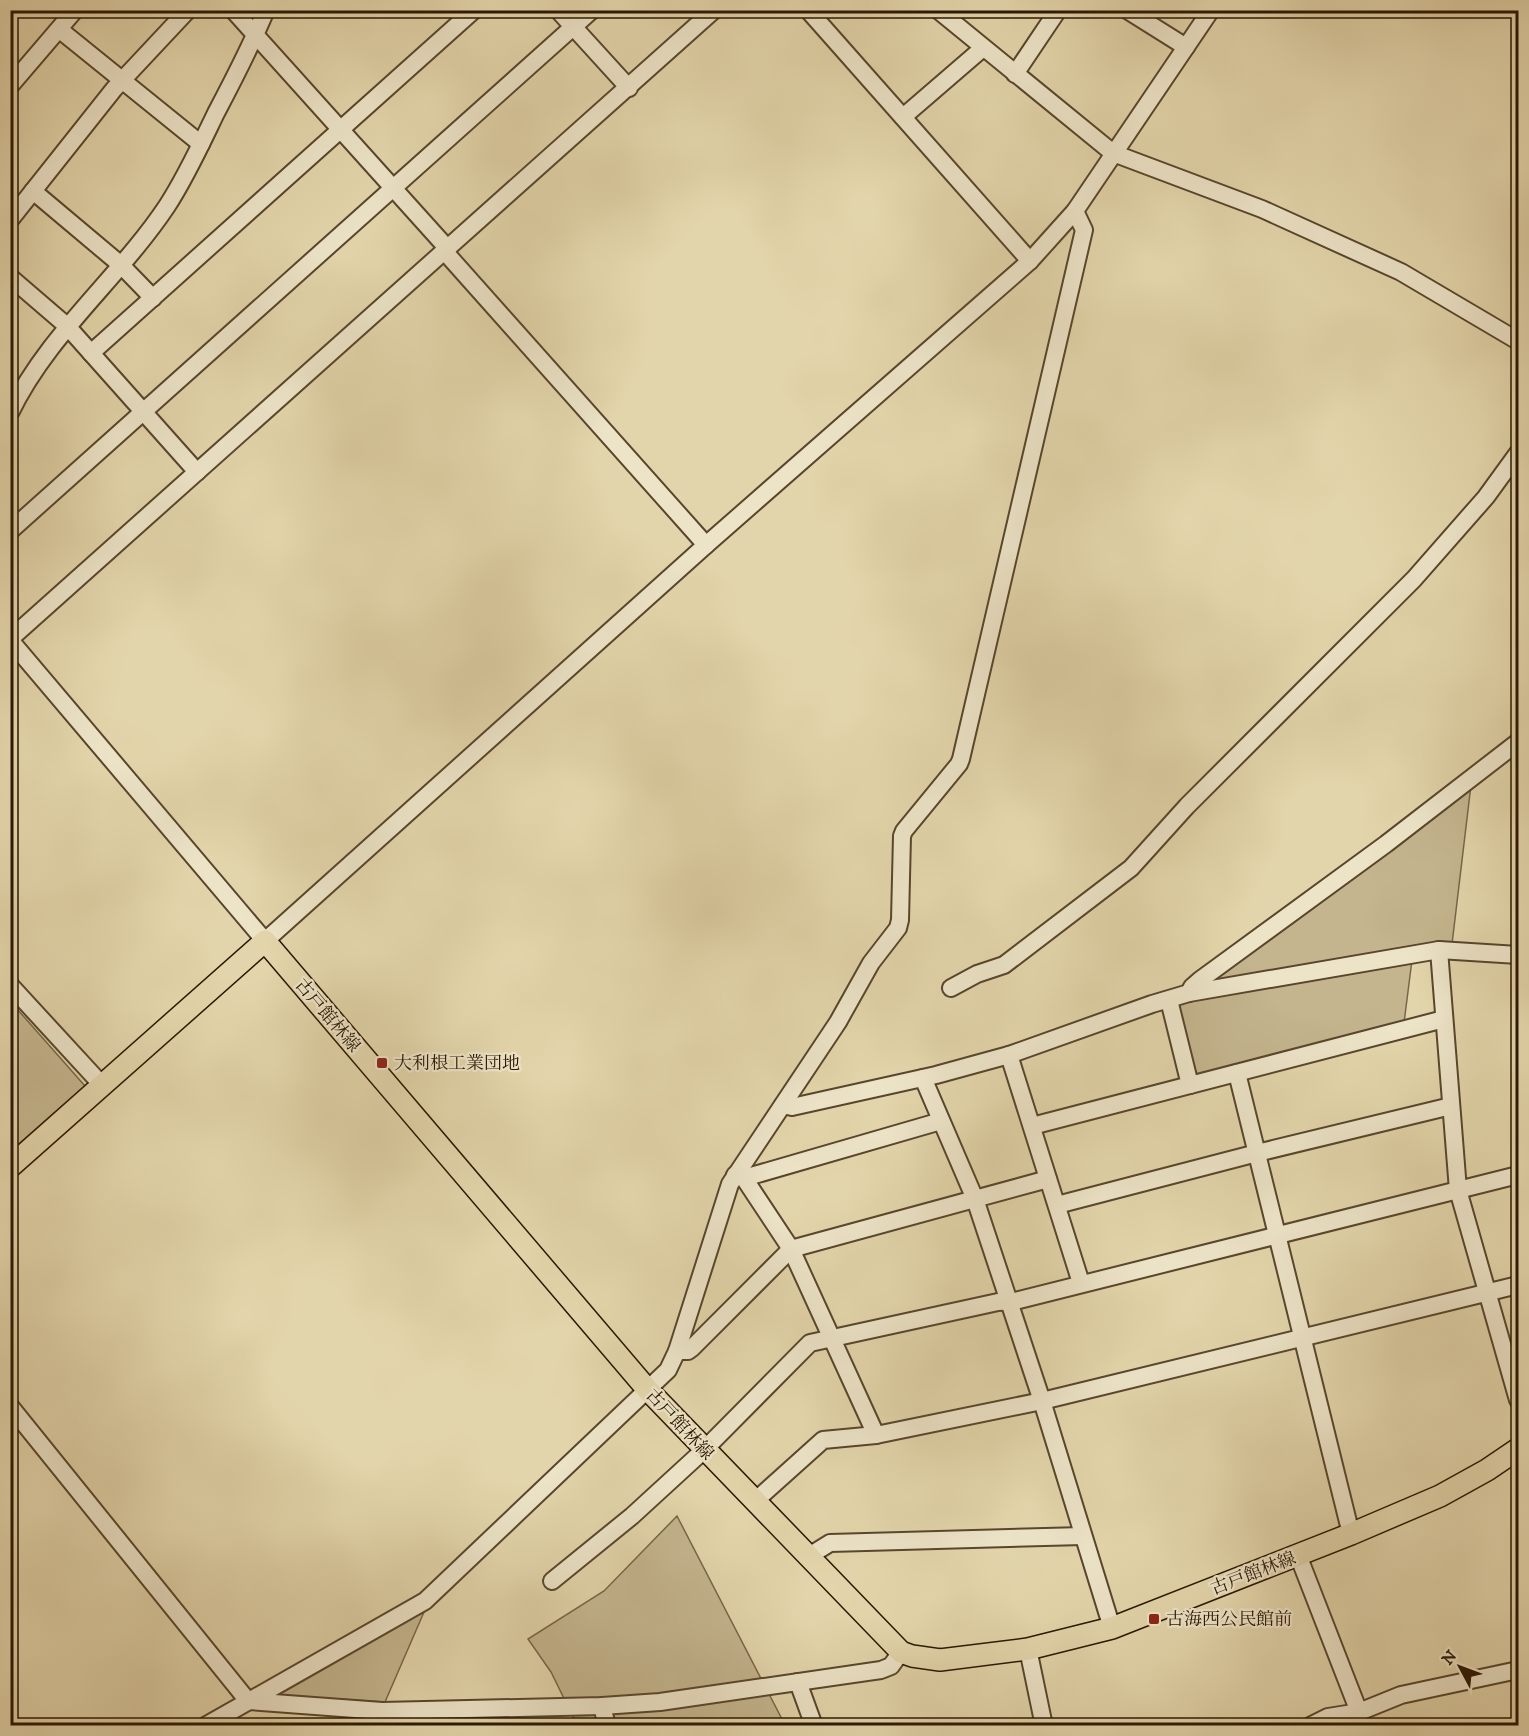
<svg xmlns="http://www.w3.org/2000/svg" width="1529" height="1736" font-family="'IM FELL DW Pica','Noto Serif JP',serif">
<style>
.green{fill:#c4b58e;stroke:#776648;stroke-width:1.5}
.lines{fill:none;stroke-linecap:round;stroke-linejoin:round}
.minor-casing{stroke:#58462c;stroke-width:20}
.major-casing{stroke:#2a1701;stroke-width:24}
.minor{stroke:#ede4c8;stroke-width:16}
.major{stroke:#e3d5ab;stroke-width:21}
.poi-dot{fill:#8f2418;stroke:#ede4c8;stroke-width:2}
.labels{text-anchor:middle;stroke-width:4.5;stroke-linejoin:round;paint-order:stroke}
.street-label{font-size:18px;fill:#2a1701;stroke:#ede4c8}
.poi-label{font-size:18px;fill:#2a1701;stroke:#ede4c8;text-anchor:start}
</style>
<rect width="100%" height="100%" fill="#e3d5ab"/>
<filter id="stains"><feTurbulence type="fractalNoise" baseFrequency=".00333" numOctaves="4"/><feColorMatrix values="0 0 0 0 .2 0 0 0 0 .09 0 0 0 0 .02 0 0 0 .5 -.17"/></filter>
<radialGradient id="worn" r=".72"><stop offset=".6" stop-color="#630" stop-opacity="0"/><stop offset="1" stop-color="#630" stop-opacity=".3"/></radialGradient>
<!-- green -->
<g class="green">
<path d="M1471 785 1452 944 1200 986Z"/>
<path d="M1412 960 1404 1023 1194 1084 1176 1003Z"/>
<path d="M10 1001 85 1086 11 1151H10Z"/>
<path d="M677 1516 785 1725H577L551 1672 528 1639 604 1591Z"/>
<path d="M424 1612 385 1702 261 1694Z"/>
</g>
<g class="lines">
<defs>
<g id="minor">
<path d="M233 10 448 249"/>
<path d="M558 10 629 88"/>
<path d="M808 10 1030 261"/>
<path d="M938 10 1113 153 1262 209 1401 272 1518 341"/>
<path d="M1127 10 1186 47"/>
<path d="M60 30 201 144"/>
<path d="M1015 74 1058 10"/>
<path d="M10 86 75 10"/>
<path d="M903 117 983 48"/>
<path d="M33 191 121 265 153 298"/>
<path d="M10 220 114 89 188 10"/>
<path d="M445 252 706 545"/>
<path d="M10 277 67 326 197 472"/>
<path d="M91 353 474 10"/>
<path d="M10 413C48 334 119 278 167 206 186 177 201 144 216 113 234 79 251 46 266 10"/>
<path d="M10 531 592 10"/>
<path d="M10 639 714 10"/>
<path d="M10 640 265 941 706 545 1030 261 1075 211 1211 10"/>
<path d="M1439 950 1458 1190 1518 1400"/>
<path d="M10 985 102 1085"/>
<path d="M951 988 977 974 1004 965 1131 868 1187 806 1414 579 1486 497 1518 453"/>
<path d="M1189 993 1192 987 1200 980 1386 844 1518 742"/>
<path d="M1169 1000 1190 1085"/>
<path d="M1009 1055 1081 1283"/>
<path d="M1237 1073 1351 1534"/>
<path d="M923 1078 975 1199 1042 1401 1112 1628"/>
<path d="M783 1105 792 1107 936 1075 1009 1055 1152 1004 1189 993 1439 950 1518 955"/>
<path d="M1032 1126 1444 1019"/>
<path d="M735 1175 744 1178 791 1249 876 1435"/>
<path d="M744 1178 941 1121"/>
<path d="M1057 1205 1257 1153 1451 1106"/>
<path d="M677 1351H688L692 1348 791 1249 1048 1179"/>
<path d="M10 1406 248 1701 382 1711 602 1706 660 1702 881 1670 891 1666 901 1652"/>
<path d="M755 1501 823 1440 876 1435 1042 1401 1518 1285"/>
<path d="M1298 1555 1359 1712"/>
<path d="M809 1556 830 1543 1083 1536"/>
<path d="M552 1581 632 1516 704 1450 810 1343 998 1302 1015 1301 1518 1175"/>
<path d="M1028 1649 1044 1726"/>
<path d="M798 1682 814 1726"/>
<path d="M602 1706 607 1726"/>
<path d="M382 1711V1721L385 1726"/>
<path d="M205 1726 425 1601 668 1370 677 1351 730 1184 838 1022 871 963 898 928 900 920 902 836 904 831 959 764 961 759 1084 230 1075 211"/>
<path d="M1310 1726 1328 1717 1359 1712 1401 1695 1518 1670"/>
</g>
<path id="major" d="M10 1167 265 941 647 1389 901 1652 912 1656 940 1660 1028 1649 1112 1628 1351 1534 1440 1496 1487 1470 1518 1449"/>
</defs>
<!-- minor casing -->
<use href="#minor" class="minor-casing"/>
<!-- major casing -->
<use href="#major" class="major-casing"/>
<!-- minor -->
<use href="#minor" class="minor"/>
<!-- major -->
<use href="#major" class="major"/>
</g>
<!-- markers -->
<g class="poi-dot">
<rect x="376" y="1057" width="12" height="12" rx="3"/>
<rect x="1148" y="1613" width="12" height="12" rx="3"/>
</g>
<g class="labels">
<!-- street labels -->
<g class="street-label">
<text transform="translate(328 1015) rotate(50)" y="6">古戸館林線</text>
<text transform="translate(680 1424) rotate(47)" y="6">古戸館林線</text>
<text transform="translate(1253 1573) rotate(-21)" y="6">古戸館林線</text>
</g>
<!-- poi labels -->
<g class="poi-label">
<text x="394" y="1069">大利根工業団地</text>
<text x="1166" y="1625">古海西公民館前</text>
</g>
</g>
<!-- margin -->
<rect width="1529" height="1736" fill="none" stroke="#e3d5ab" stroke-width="36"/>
<rect x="12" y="12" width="1505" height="1712" fill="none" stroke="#2a1701" stroke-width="3"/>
<rect x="18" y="18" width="1493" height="1700" fill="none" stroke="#2a1701" stroke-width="1.5"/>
<!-- north arrow -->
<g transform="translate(1460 1667) rotate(311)" stroke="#ede4c8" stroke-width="4.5" paint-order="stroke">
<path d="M0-4.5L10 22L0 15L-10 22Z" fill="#2a1701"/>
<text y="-9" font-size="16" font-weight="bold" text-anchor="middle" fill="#2a1701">N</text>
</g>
<rect width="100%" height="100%" filter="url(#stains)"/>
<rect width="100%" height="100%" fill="url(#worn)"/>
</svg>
